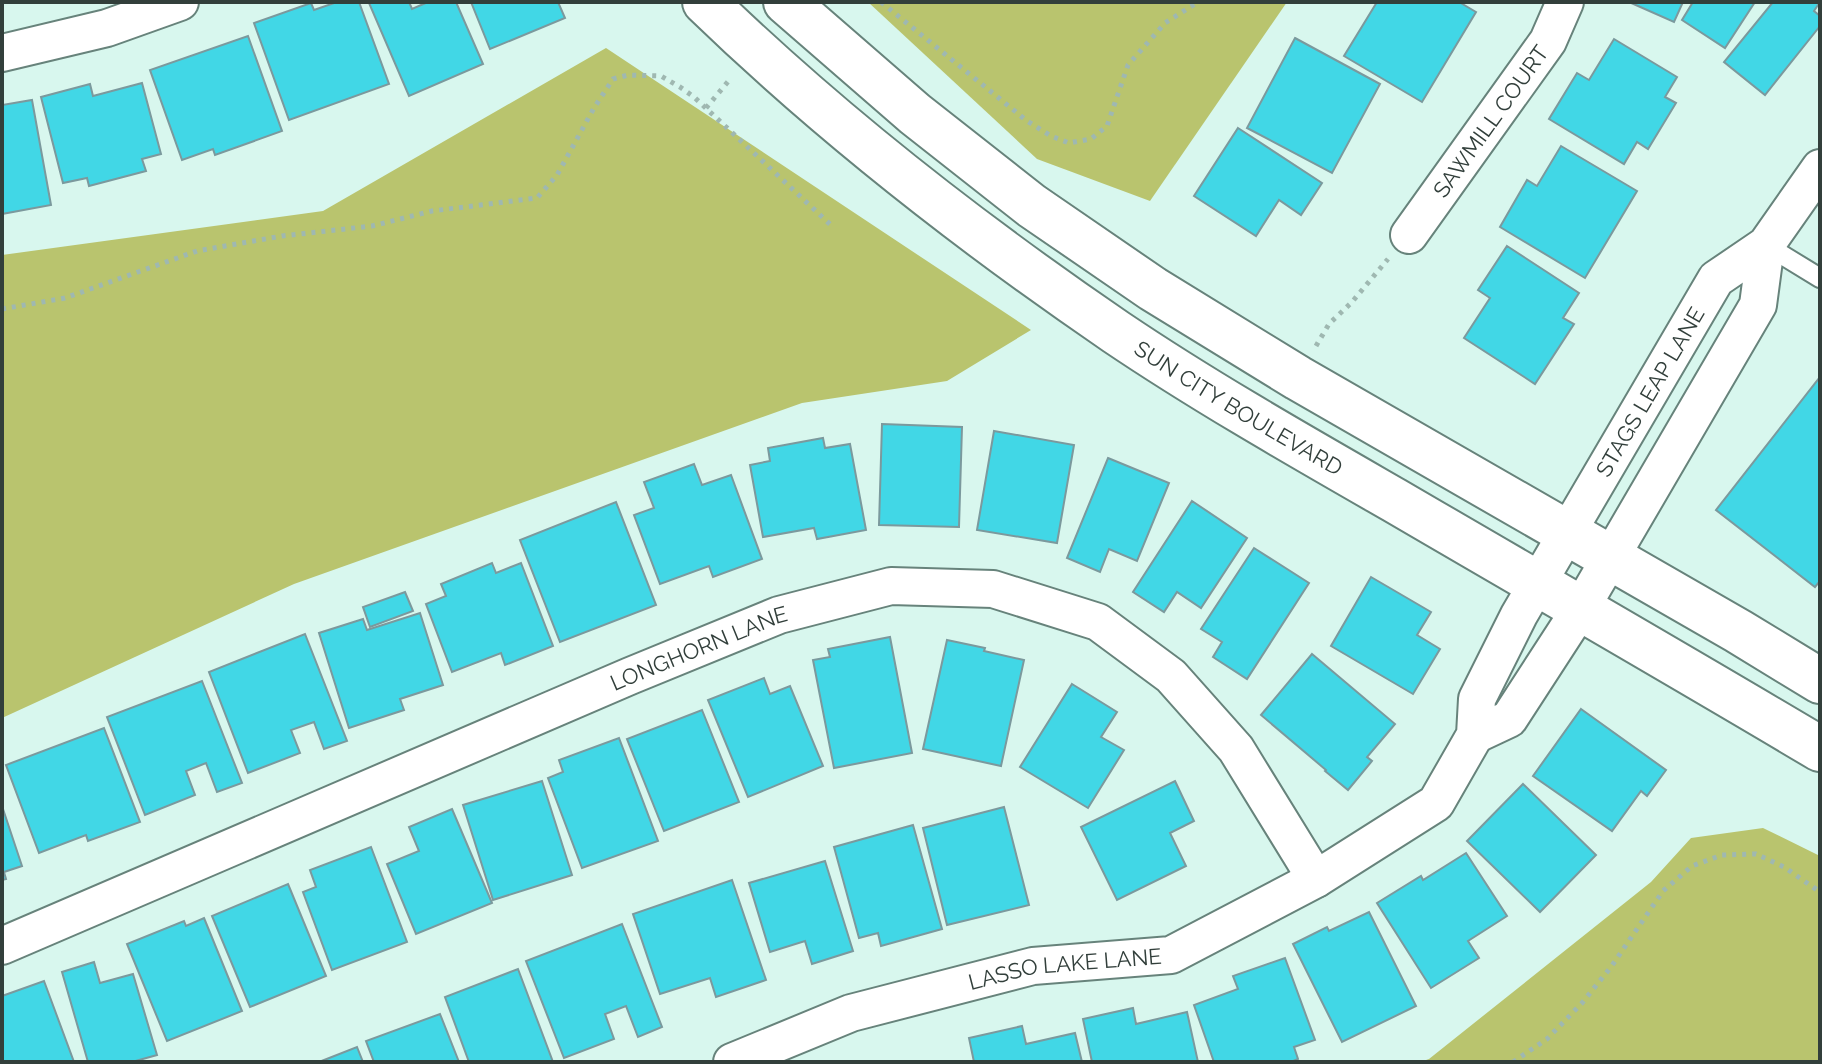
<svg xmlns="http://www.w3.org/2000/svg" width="1822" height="1064" font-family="Raleway,sans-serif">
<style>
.green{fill:#b9c46e}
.building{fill:#41d7e6;stroke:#7b999d;stroke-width:2}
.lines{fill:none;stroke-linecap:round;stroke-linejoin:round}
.service-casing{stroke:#67837b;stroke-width:22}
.minor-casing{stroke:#67837b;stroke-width:40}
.tertiary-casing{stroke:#67837b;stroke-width:48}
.path{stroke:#9fb8b1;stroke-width:5;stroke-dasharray:4 6;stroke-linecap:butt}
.service{stroke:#fff;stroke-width:18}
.minor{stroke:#fff;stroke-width:36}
.tertiary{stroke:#fff;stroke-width:44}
.labels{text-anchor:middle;stroke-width:7;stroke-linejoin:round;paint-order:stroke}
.street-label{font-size:22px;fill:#323f3b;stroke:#d8f7ee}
</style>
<rect width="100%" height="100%" fill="#d8f7ee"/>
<!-- green -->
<g class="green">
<path d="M868 2H1287L1150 201 1037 159Z"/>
<path d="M606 48 1031 330 947 381 802 403 294 584 2 718V255L323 211Z"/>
<path d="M1763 828 1820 856V1062H1420L1429 1059 1651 882 1691 838Z"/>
</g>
<!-- building -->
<g class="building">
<path d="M337 2H359L389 84 289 120 254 23 311 3 314 10Z"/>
<path d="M409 2 412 9 428 2H456L483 64 409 96 369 3Z"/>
<path d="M471 2H558L565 18 490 49Z"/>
<path d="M1377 2H1459L1476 12 1422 102 1344 56Z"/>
<path d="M1629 2H1683L1674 22Z"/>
<path d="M1693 2H1755L1725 48 1682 20Z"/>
<path d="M1773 2H1820L1814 11 1820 16V26L1765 95 1724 62Z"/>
<path d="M248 36 282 131 215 155 213 149 182 160 150 70Z"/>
<path d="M1295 38 1380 84 1332 173 1247 128Z"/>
<path d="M1614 39 1677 77 1665 97 1676 103 1648 149 1637 142 1624 164 1549 119 1577 73 1589 80Z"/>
<path d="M142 83 161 154 142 159 146 171 89 186 87 178 63 183 41 97 90 84 93 96Z"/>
<path d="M32 100 51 205 2 214V105Z"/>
<path d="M1238 128 1322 183 1301 215 1279 200 1256 236 1194 196Z"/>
<path d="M1561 146 1637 191 1585 278 1500 227 1527 180 1537 186Z"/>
<path d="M1507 246 1579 293 1563 318 1574 324 1535 384 1464 338 1490 298 1478 290Z"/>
<path d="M1820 377V581L1815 587 1716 510Z"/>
<path d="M882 424 962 427 959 527 879 525Z"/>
<path d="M994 431 1074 445 1057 543 977 530Z"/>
<path d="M823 438 825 448 850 444 866 530 817 539 814 528 763 537 750 465 770 461 768 448Z"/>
<path d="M1108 458 1169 483 1137 561 1109 549 1100 572 1067 558Z"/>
<path d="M694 464 702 485 731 475 762 559 713 577 709 566 660 584 634 515 654 508 644 482Z"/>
<path d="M1192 501 1247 538 1201 608 1177 592 1164 612 1133 592Z"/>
<path d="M616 502 656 605 560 642 520 540Z"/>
<path d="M1254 548 1309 583 1247 679 1213 657 1222 642 1201 629Z"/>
<path d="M492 563 496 573 521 563 553 646 505 665 501 653 452 672 426 604 446 596 441 584Z"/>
<path d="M1371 577 1431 612 1417 635 1440 649 1413 694 1331 646Z"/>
<path d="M405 592 413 611 370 627 363 607Z"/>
<path d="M420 613 443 685 400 699 404 710 349 728 319 633 363 619 367 630Z"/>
<path d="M305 634 347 741 324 749 314 722 291 730 300 753 248 773 209 672Z"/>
<path d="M890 637 912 753 834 768 813 660 830 657 828 649Z"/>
<path d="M947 640 985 648 984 651 1024 660 1001 766 923 749Z"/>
<path d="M1312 654 1395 724 1367 757 1372 761 1348 790 1325 771 1326 770 1261 715Z"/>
<path d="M764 678 770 694 790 686 823 766 748 797 708 700Z"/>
<path d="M202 681 242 783 217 792 206 763 186 771 195 795 145 815 107 717Z"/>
<path d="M1072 684 1117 712 1101 737 1124 750 1088 808 1020 767Z"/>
<path d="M1581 709 1666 770 1647 796 1641 791 1612 831 1533 776Z"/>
<path d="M702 710 739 802 664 831 627 739Z"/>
<path d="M104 728 140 822 88 841 86 835 39 853 6 765Z"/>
<path d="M619 738 658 841 582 868 548 778 563 772 559 760Z"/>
<path d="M542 781 572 875 493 900 463 805Z"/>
<path d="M1175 781 1194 821 1170 833 1186 866 1117 900 1081 827Z"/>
<path d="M1523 784 1596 855 1540 912 1467 841Z"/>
<path d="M2 806 22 866 4 872 6 879 2 880Z"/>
<path d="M1004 807 1029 905 947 925 923 828Z"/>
<path d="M452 809 492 903 416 934 387 864 419 851 409 827Z"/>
<path d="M913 825 942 929 881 946 878 933 859 938 834 847Z"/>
<path d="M371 847 407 942 332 970 303 892 316 887 310 870Z"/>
<path d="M1466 853 1507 916 1468 941 1479 958 1431 988 1377 903 1421 876 1423 880Z"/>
<path d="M825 861 853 951 812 964 805 941 770 952 749 883Z"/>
<path d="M732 880 766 980 716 997 710 978 660 994 633 914Z"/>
<path d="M288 884 326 976 250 1007 212 916Z"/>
<path d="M1369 912 1416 1006 1342 1042 1293 944 1327 927 1329 931Z"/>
<path d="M204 918 242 1011 167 1041 127 944 184 921 186 926Z"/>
<path d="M622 924 662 1027 638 1037 626 1006 605 1014 614 1039 564 1058 526 961Z"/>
<path d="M1285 958 1315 1040 1294 1047 1298 1059 1291 1062H1214L1194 1005 1238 989 1233 976Z"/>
<path d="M94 962 100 983 133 974 157 1055 132 1062H88L62 972Z"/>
<path d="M518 969 553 1062H469L445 997Z"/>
<path d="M44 981 74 1062H3L2 996Z"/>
<path d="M1133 1008 1136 1024 1187 1012 1198 1062H1092L1083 1019Z"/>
<path d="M440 1014 459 1062H374L366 1041Z"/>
<path d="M1022 1026 1026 1044 1075 1033 1082 1062H974L969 1038Z"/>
<path d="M357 1047 363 1062H319Z"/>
</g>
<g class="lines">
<defs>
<path id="service" d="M1766 245 1820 278"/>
<g id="minor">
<path d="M2 53 107 28 180 2"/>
<path id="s1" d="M1409 235 1548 41 1565 2"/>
<path d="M1475 735 1509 719 1581 608 1758 305 1766 245"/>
<path id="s2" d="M2 946 630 676 779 615 891 586 993 589 1098 622 1171 676 1236 749 1316 879"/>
<path id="s3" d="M732 1062 851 1013 1033 966 1171 955 1316 879 1436 803 1475 735 1477 699 1519 615 1716 279 1766 245 1820 168"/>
</g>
<g id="tertiary">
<path id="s4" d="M705 2C831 124 971 233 1116 332 1205 392 1300 446 1394 500 1536 583 1679 665 1820 749"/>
<path d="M786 2 915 114 1032 206 1153 289 1298 378 1738 631 1820 681"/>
</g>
</defs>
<!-- service casing -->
<use href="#service" class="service-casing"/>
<!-- minor casing -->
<use href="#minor" class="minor-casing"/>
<!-- tertiary casing -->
<use href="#tertiary" class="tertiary-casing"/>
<!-- path -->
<g class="path">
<path d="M881 2 1027 121 1051 136 1069 143 1091 139 1107 126 1128 65 1165 23 1198 2"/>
<path d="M706 108 731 78"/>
<path d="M2 309 65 298 197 251 282 236 372 226 432 211 537 198 557 175 594 108 613 79 628 75 661 76 680 87 694 97 834 228"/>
<path d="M1316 346 1329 324 1352 302 1388 259"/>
<path d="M1513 1062 1547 1039 1582 1003 1611 967 1663 891 1692 866 1722 855 1756 854 1784 867 1820 892"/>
</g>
<!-- service -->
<use href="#service" class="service"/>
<!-- minor -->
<use href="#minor" class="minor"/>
<!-- tertiary -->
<use href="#tertiary" class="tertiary"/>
</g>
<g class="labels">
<!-- street labels -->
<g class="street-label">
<text dy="8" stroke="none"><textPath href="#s1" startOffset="140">SAWMILL COURT</textPath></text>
<text dy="8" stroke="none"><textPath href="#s3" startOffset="1228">STAGS LEAP LANE</textPath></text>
<text dy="8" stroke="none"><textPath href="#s4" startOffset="672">SUN CITY BOULEVARD</textPath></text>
<text dy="8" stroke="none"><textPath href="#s2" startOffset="758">LONGHORN LANE</textPath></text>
<text dy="8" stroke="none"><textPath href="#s3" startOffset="348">LASSO LAKE LANE</textPath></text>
</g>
</g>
<!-- border -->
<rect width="1822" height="1064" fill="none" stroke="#323f3b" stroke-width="8"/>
</svg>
